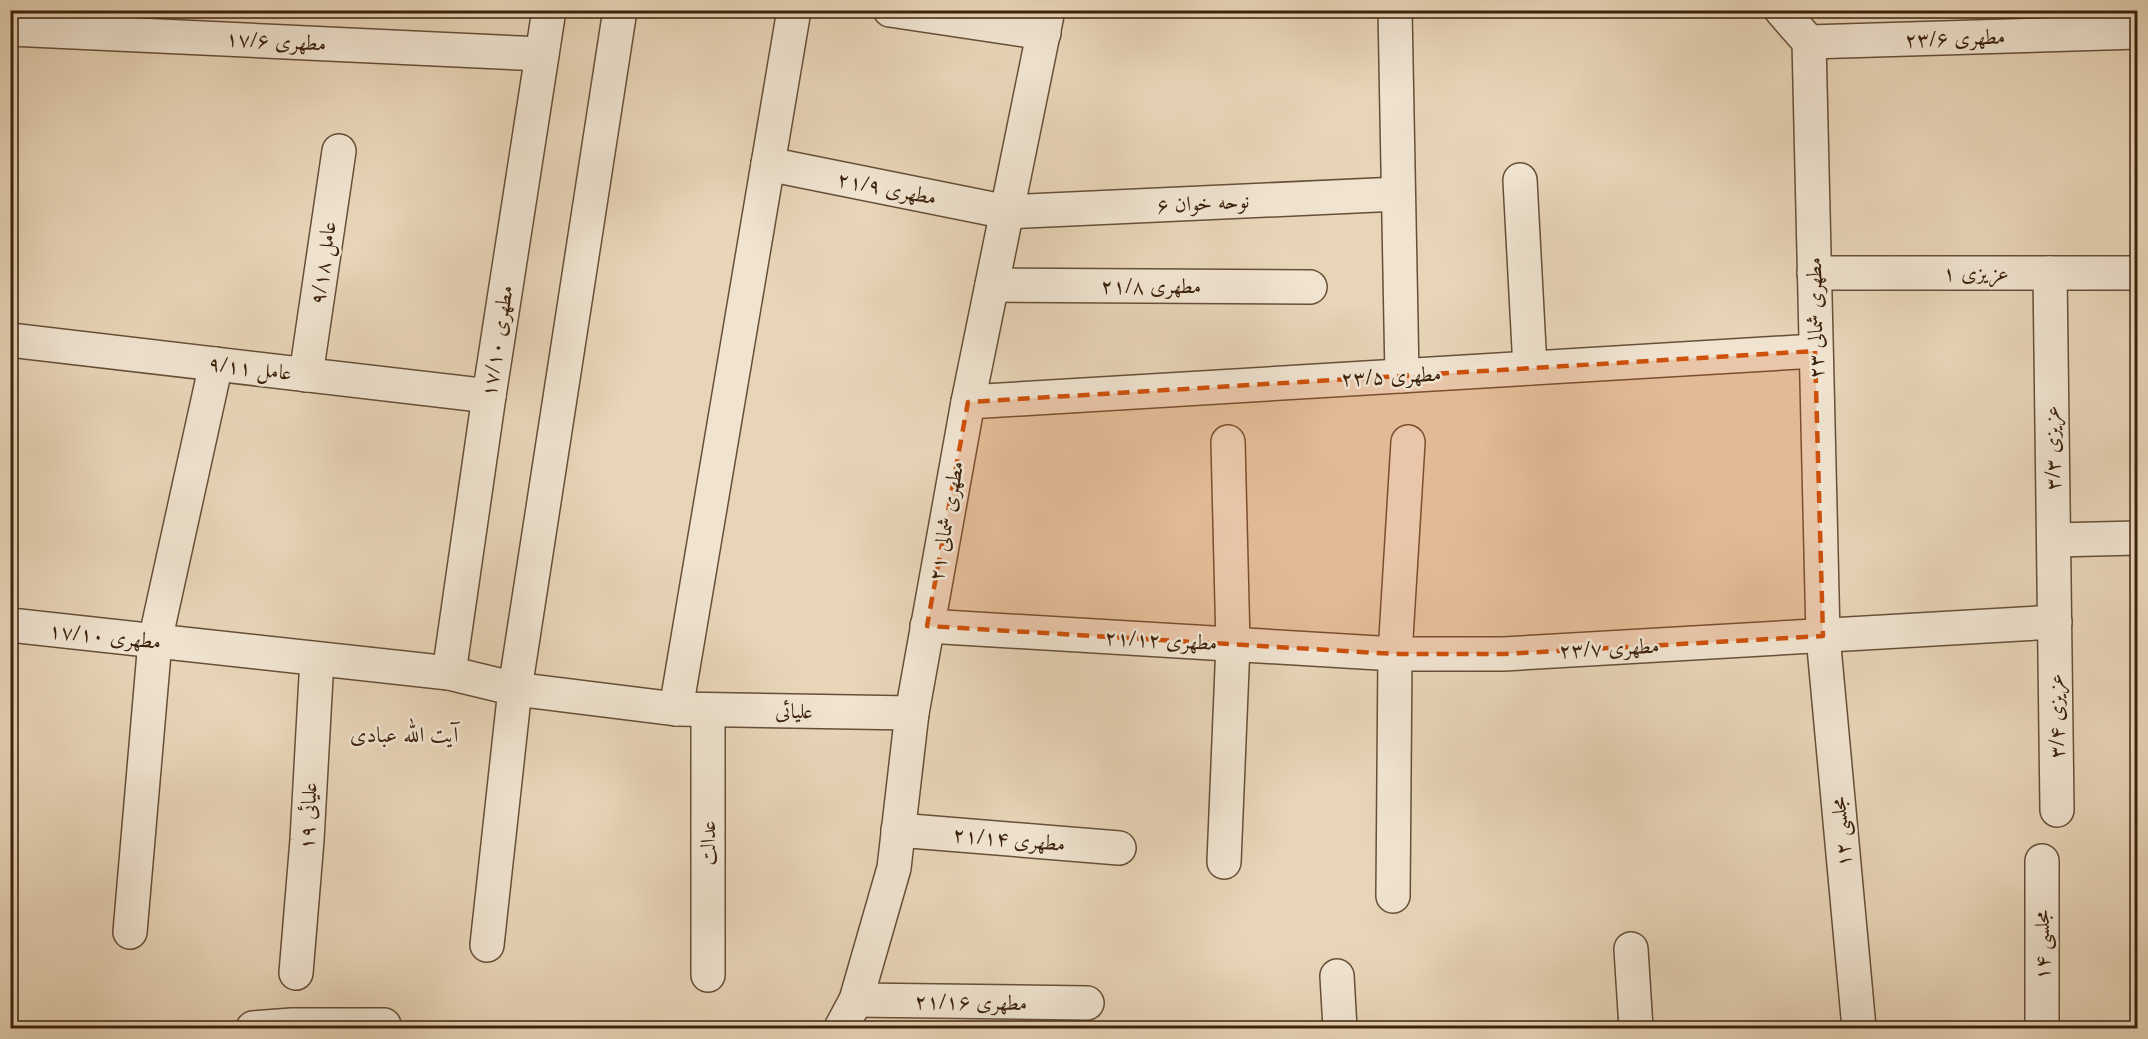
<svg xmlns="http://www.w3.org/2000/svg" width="2148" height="1039" font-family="Cardo,Amiri,serif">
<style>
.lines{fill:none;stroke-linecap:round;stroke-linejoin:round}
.minor-casing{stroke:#674f37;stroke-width:36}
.minor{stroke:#f0e4d1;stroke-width:33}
.marked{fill:#ce510c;fill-opacity:0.2;stroke:#ce510c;stroke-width:4.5;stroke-dasharray:12 8;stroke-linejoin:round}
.labels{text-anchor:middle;stroke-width:5;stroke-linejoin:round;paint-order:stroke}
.street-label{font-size:21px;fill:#3c220c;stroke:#f0e4d1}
.neighbourhood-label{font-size:22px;fill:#3c220c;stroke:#f0e4d1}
</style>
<rect width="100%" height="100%" fill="#e8d5b8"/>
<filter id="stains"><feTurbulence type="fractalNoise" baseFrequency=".00333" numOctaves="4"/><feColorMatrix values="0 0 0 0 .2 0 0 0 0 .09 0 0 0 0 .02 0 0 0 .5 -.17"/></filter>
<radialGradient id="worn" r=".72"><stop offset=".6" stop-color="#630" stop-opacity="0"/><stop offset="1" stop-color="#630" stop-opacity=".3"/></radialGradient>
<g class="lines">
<defs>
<g id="minor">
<path d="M890 10 1044 33"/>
<path d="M1395 10 1402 376"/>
<path d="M1781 10 1809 42 1823 636 1859 1028"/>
<path d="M10 29 542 54"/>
<path d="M1809 42 2138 32"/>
<path d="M768 164 1007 212 1398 194"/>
<path d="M1520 180 1530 368"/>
<path d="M1814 273H2138"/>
<path d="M2050 273 2057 810"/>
<path d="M992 285 1310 287"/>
<path d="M10 340 489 396"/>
<path d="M306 375 339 151"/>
<path d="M968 402 1815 351"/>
<path d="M2054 540 2138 538"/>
<path d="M10 625 449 673 515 689 676 709 912 713"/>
<path d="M927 626 1395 654H1504L2055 622"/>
<path d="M449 673 489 396 549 10"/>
<path d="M676 709 794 10"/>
<path d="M898 830 1119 848"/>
<path d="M2042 861V1028"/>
<path d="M1224 862 1233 644 1228 442"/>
<path d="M1393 896 1395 654 1408 442"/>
<path d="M130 932 155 641 216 364"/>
<path d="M487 945 515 689 620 10"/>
<path d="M1631 949 1636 1028"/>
<path d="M296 973 307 840 317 659"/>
<path d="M708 975V710"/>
<path d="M1337 976 1340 1028"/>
<path d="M856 1000 1087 1003"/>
<path d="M253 1028 292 1025H384"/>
<path d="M841 1028 856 1000 894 868 912 713 968 402 1048 10"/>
</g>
</defs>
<!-- minor casing -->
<use href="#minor" class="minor-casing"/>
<!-- minor -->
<use href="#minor" class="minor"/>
</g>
<!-- marked area -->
<path class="marked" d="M1815 351 1823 636 1504 654H1395L927 626 968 402Z"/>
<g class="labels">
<!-- street labels -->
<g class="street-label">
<text transform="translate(1955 38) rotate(-2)" y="7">مطهری ۲۳/۶</text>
<text transform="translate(276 41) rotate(3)" y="7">مطهری ۱۷/۶</text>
<text transform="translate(887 188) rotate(11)" y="7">مطهری ۲۱/۹</text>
<text transform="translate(1203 203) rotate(-3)" y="7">نوحه خوان ۶</text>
<text transform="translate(323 263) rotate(-82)" y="7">عامل ۹/۱۸</text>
<text x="1976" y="280">عزیزی ۱</text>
<text x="1151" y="293">مطهری ۲۱/۸</text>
<text transform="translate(1815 318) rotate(-91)" y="7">مطهری شمالی ۲۳</text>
<text transform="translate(497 341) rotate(-81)" y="7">مطهری ۱۷/۱۰</text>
<text transform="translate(250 368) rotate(7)" y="7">عامل ۹/۱۱</text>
<text transform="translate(1391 376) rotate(-3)" y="7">مطهری ۲۳/۵</text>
<text transform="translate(2052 448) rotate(-91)" y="7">عزیزی ۳/۳</text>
<text transform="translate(946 521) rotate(-80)" y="7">مطهری شمالی ۲۱</text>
<text transform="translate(105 636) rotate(6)" y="7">مطهری ۱۷/۱۰</text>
<text transform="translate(1161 640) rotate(3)" y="7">مطهری ۲۱/۱۲</text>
<text transform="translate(1609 648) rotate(-3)" y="7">مطهری ۲۳/۷</text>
<text transform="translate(794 711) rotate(1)" y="7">علیائی</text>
<text transform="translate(2056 716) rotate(-91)" y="7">عزیزی ۳/۴</text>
<text transform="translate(308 816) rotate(-87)" y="7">علیائی ۱۹</text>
<text transform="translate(1841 832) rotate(-95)" y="7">مجلسی ۱۲</text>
<text transform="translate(1009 839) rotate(5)" y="7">مطهری ۲۱/۱۴</text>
<text transform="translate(708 843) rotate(-90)" y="7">عدالت</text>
<text transform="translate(2042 945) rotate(-90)" y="7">مجلسی ۱۴</text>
<text transform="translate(971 1002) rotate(1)" y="7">مطهری ۲۱/۱۶</text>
</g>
<!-- neighbourhood labels -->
<g class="neighbourhood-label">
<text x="404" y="742">آیت الله عبادی</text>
</g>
</g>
<!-- margin -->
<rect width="2148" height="1039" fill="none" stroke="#e8d5b8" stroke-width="36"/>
<rect x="12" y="12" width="2124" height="1015" fill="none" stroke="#3c220c" stroke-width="3"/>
<rect x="18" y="18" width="2112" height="1003" fill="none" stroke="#3c220c" stroke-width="1.5"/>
<rect width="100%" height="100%" filter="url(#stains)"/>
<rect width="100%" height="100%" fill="url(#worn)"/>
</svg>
